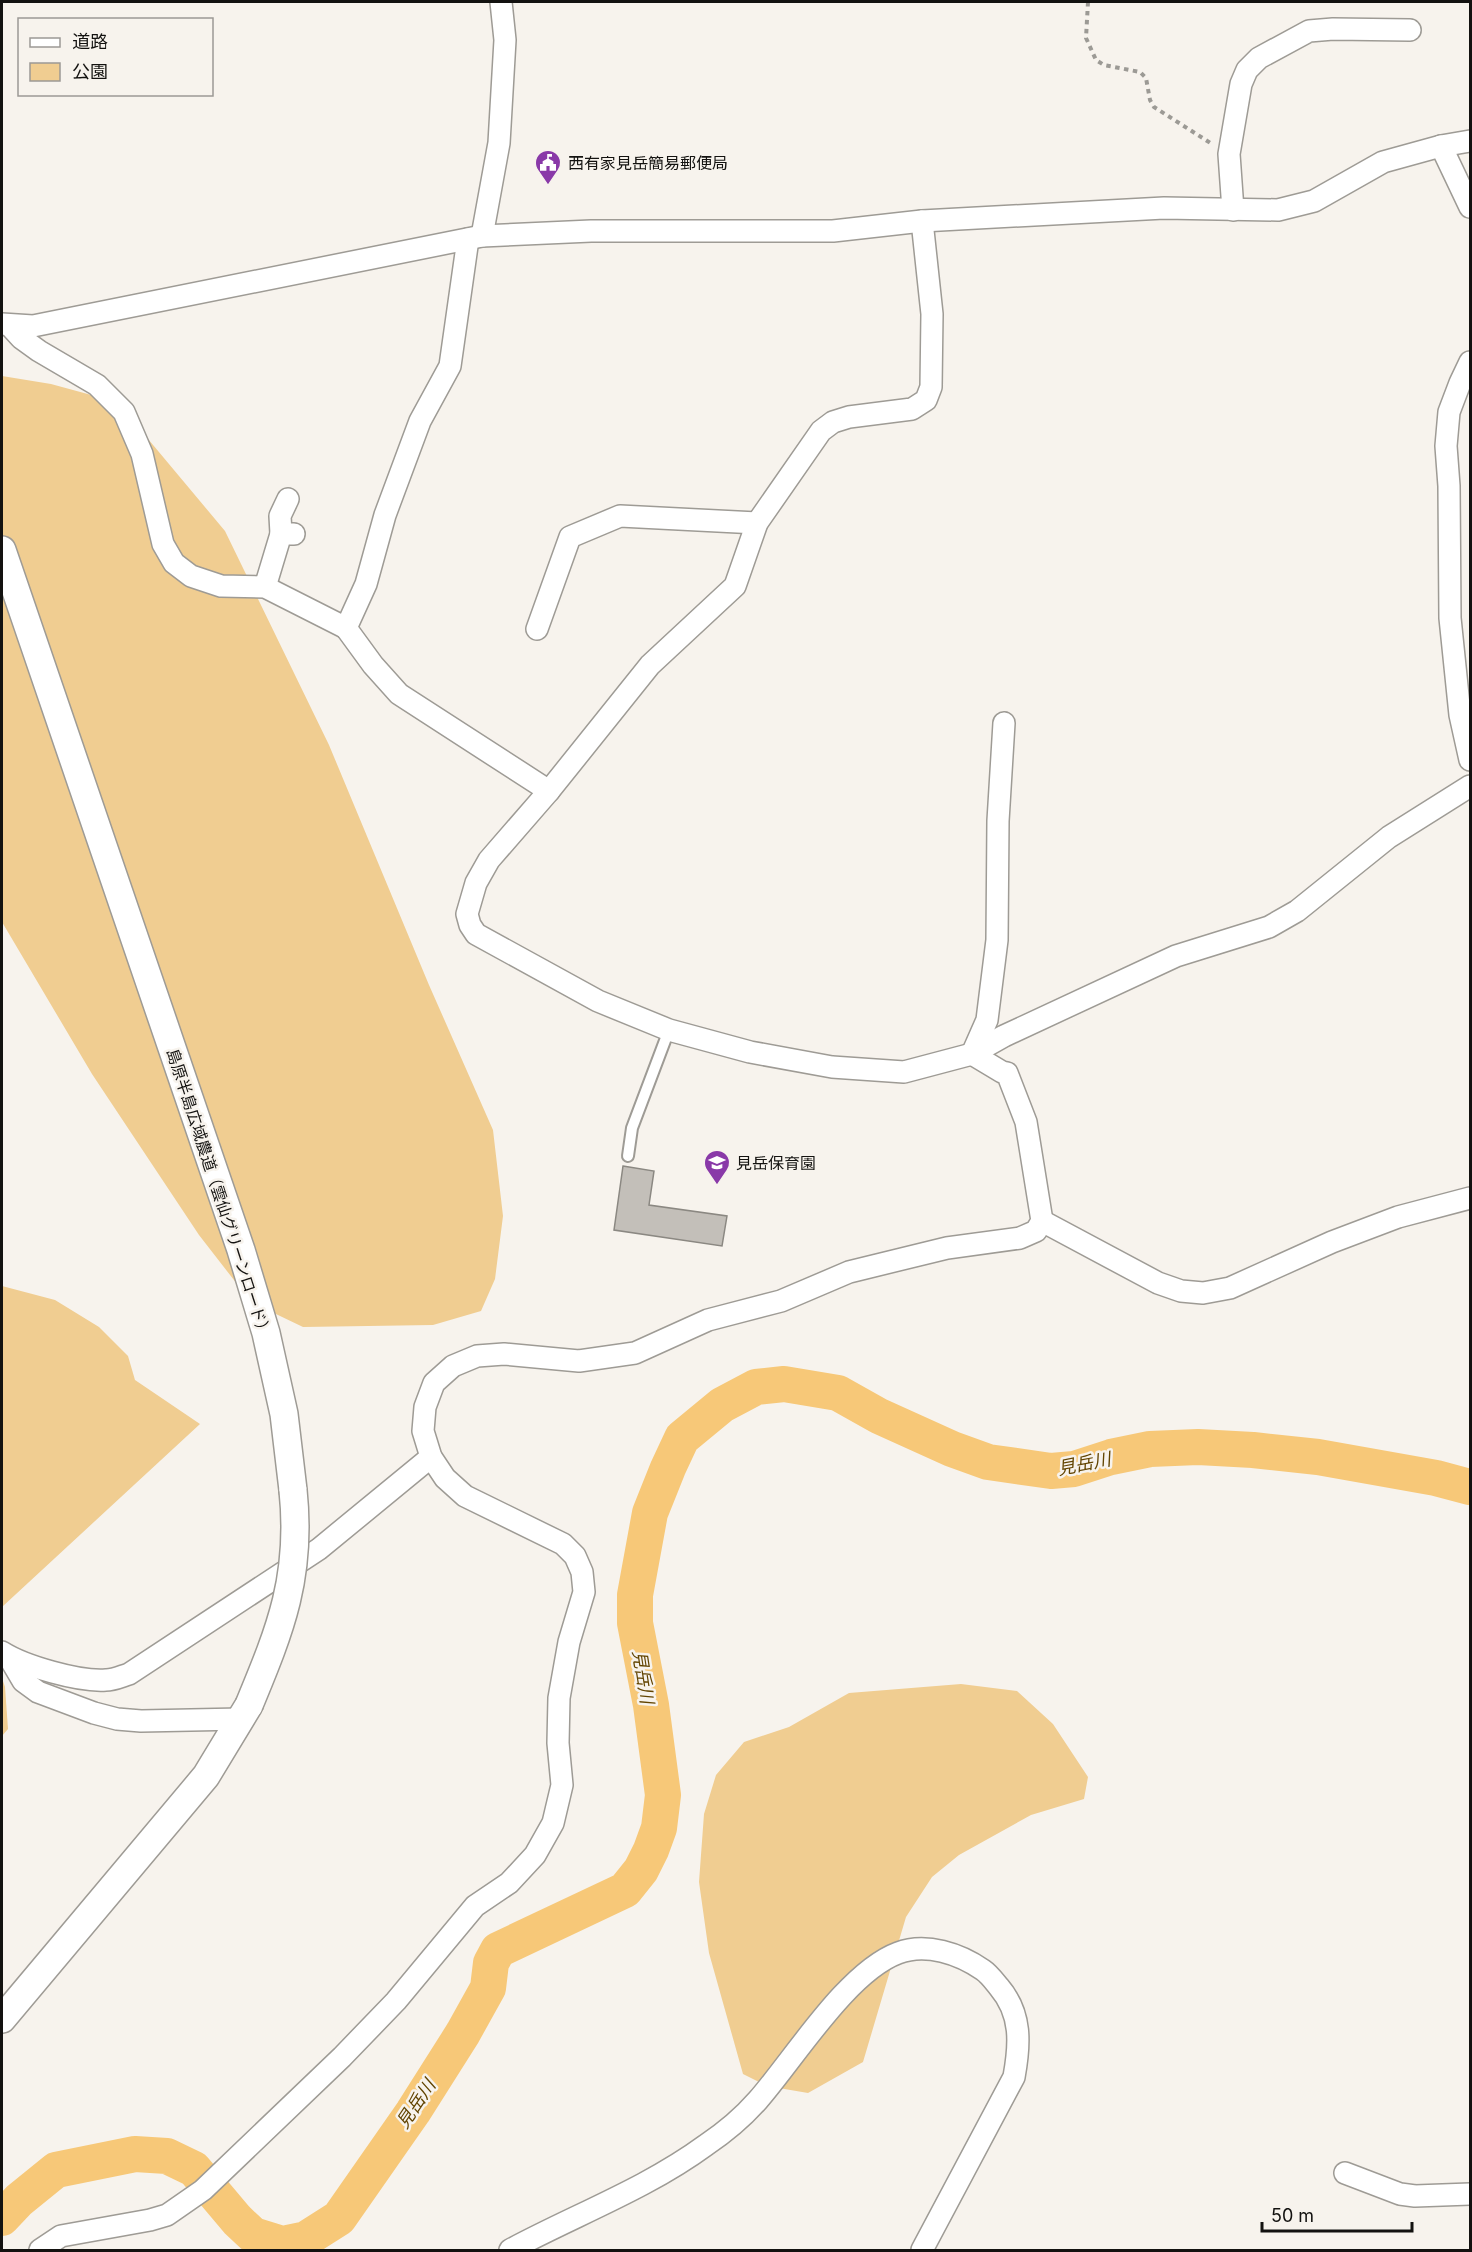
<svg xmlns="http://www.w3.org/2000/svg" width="1472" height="2252" font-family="Inter,'Noto Sans JP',sans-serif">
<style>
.green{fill:#f0cd91}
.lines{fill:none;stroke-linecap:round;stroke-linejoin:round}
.river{stroke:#f7c878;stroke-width:36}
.building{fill:#c3bfb9;stroke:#8b8882;stroke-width:1.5}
.service-casing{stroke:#9e9b95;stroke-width:14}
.minor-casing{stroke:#9e9b95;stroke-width:24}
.tertiary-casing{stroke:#9e9b95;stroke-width:30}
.path{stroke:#9c9a95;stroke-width:4;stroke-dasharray:4.5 4.5;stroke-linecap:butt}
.service{stroke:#fff;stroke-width:10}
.minor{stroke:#fff;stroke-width:21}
.tertiary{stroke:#fff;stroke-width:27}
.tertiary-bridge-casing{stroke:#9e9b95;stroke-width:30;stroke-linecap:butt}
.tertiary-bridge{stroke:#fff;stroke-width:27}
.labels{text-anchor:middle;stroke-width:5;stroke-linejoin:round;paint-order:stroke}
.poi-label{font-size:16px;fill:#131210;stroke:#f7f3ed;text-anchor:start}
.street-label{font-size:16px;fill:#131210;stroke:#f7f3ed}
.water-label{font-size:18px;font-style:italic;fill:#624400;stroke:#f7f3ed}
</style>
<rect width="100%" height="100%" fill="#f7f3ed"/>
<!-- green -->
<g class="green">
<path d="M2 376 51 384 95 396 138 427 225 531 329 745 429 985 493 1130 503 1216 495 1279 481 1311 433 1325 303 1327 251 1302 199 1235 92 1074 2 922Z"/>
<path d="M2 1286 55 1300 99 1327 128 1356 135 1380 200 1424 2 1607Z"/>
<path d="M2 1678 5 1687 8 1729 2 1736Z"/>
<path d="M961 1684 1017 1691 1053 1724 1088 1777 1084 1799 1031 1815 959 1855 932 1877 906 1917 863 2062 808 2093 767 2086 743 2074 709 1953 699 1882 704 1814 716 1775 744 1742 789 1727 849 1693Z"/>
</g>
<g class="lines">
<!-- river -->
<path class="river" d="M2 2218 19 2200 56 2170 135 2154 167 2156 194 2169 237 2220 253 2235 282 2244 306 2239 339 2218 413 2112 463 2033 488 1988 491 1963 498 1950 625 1890 641 1870 651 1850 659 1828 663 1795 651 1705 635 1623V1595L650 1513 668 1468 682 1438 722 1405 756 1387 784 1384 838 1393 879 1416 952 1449 988 1462 1051 1471 1074 1469 1111 1457 1150 1449 1198 1447 1253 1450 1318 1457 1436 1478 1470 1487"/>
</g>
<!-- building -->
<path class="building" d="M623 1166 654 1171 649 1205 727 1216 722 1246 614 1230Z"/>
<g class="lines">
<defs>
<path id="service" d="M628 1156 632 1128 669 1030"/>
<g id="minor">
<path d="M1441 146 1470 207"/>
<path d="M1233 210 1229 154 1241 84 1247 70 1259 58 1309 31 1333 29 1410 30"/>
<path d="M922 221 932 314 931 387 926 400 912 409 849 417 833 422 821 431 757 523 735 586 650 665 549 791 489 860 476 883 467 914 470 925 476 934 598 1001 669 1030 750 1052 832 1067 904 1072 972 1054 1004 1036 1176 956 1269 927 1297 911 1389 837 1470 786"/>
<path d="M482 236 499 143 505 40 501 2"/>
<path d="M468 239 450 366 420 421 385 515 366 584 346 628 373 665 399 694 549 791"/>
<path d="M2 324 33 326 482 236 591 231H833L922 221 1164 208 1278 210 1314 201 1383 162 1441 146 1470 141"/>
<path d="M10 326 21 338 39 351 97 385 124 412 142 454 163 544 174 563 191 576 221 586 265 587 346 628"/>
<path d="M1470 362 1460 383 1449 412 1446 446 1449 486 1450 618 1460 715 1470 760"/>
<path d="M281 534 280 516 288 499"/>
<path d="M265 587 281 534H294"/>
<path d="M537 629 570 537 620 516 757 523"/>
<path d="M972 1054 987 1020 997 940 998 821 1004 723"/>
<path d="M1042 1221 1158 1283 1181 1291 1203 1293 1230 1288 1332 1242 1398 1217 1470 1198"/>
<path d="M2 1652C24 1666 79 1682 106 1680 114 1680 122 1676 129 1674L319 1549 431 1457"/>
<path d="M9 1657 23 1681 38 1692 94 1713 117 1719 141 1721 241 1719"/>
<path d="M1345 2173 1400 2194 1415 2196 1470 2194"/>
<path d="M40 2250 61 2236 150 2220 167 2215 203 2190 342 2057 396 2001 475 1906 509 1883 535 1855 553 1823 562 1785 558 1743 559 1698 569 1642 584 1592 582 1572 575 1556 563 1544 465 1496 445 1478 431 1457 423 1431 425 1407 434 1383 453 1366 477 1356 504 1354 579 1361 635 1353 708 1320 781 1301 849 1272 947 1248 1020 1238 1036 1231 1042 1221 1026 1122 1007 1073 1002 1072 972 1054"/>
<path d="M510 2250C575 2215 646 2189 706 2145 724 2133 744 2116 758 2100 794 2059 847 1972 898 1953 926 1942 960 1954 983 1970 989 1974 994 1981 999 1987 1022 2014 1020 2044 1014 2077L922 2250"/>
</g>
<g id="tertiary">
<path d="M2 550 241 1250 266 1333 284 1414 293 1490"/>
<path d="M2 2019 206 1776 249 1705"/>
</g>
</defs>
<!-- service casing -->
<use href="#service" class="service-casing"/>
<!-- minor casing -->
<use href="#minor" class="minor-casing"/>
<!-- tertiary casing -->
<use href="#tertiary" class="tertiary-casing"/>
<!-- path -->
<path class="path" d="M1088 2 1086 38 1096 60 1104 65 1140 72 1146 78 1150 100 1154 107 1212 144"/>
<!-- service -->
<use href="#service" class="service"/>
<!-- minor -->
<use href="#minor" class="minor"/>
<!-- tertiary -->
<use href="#tertiary" class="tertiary"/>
<defs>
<path id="tertiary-bridge" d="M249 1705C281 1628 302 1576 293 1490"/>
</defs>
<!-- tertiary-bridge casing -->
<use href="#tertiary-bridge" class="tertiary-bridge-casing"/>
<!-- tertiary-bridge -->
<use href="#tertiary-bridge" class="tertiary-bridge"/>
</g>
<!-- icons -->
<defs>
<symbol id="civic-pin" viewBox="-11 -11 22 30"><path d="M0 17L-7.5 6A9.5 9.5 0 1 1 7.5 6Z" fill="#8939a8" stroke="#f7f3ed"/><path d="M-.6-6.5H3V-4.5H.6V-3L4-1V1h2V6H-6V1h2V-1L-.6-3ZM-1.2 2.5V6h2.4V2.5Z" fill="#fff"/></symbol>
<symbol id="school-pin" viewBox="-11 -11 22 30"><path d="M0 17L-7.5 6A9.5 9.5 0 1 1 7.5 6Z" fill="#8939a8" stroke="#f7f3ed"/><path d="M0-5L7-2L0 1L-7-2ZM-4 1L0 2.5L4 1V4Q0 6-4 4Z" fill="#fff"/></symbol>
</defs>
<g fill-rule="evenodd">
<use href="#civic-pin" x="533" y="148" width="30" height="40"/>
<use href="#school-pin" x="702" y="1148" width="30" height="40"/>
</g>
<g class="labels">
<!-- poi labels -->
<g class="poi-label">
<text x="568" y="169">西有家見岳簡易郵便局</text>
<text x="736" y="1169">見岳保育園</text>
</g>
<!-- street labels -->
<g class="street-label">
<text transform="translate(219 1193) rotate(72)" y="6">島原半島広域農道（雲仙グリーンロード）</text>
</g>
<!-- water labels -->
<g class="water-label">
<text transform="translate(1084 1464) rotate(-11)" y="6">見岳川</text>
<text transform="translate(643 1677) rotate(81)" y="6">見岳川</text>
<text transform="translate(416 2104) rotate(-56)" y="6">見岳川</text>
</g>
</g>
<!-- border -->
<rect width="1472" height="2252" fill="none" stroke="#131210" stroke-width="6"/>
<!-- legend -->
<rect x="18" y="18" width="195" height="78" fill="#f7f3ed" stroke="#9c9995" stroke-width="1.5"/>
<rect x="30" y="38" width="30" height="9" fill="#ffffff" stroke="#9c9995" stroke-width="1.5"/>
<text x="72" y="48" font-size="18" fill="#131210">道路</text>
<rect x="30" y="63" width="30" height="18" fill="#f0cd91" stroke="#9c9995" stroke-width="1.5"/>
<text x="72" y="78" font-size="18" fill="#131210">公園</text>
<!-- scale -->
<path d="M1262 2222v9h150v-9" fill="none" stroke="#131210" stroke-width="3"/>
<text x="1271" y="2222" font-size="18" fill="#131210" stroke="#f7f3ed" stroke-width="4.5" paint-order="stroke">50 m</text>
</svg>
